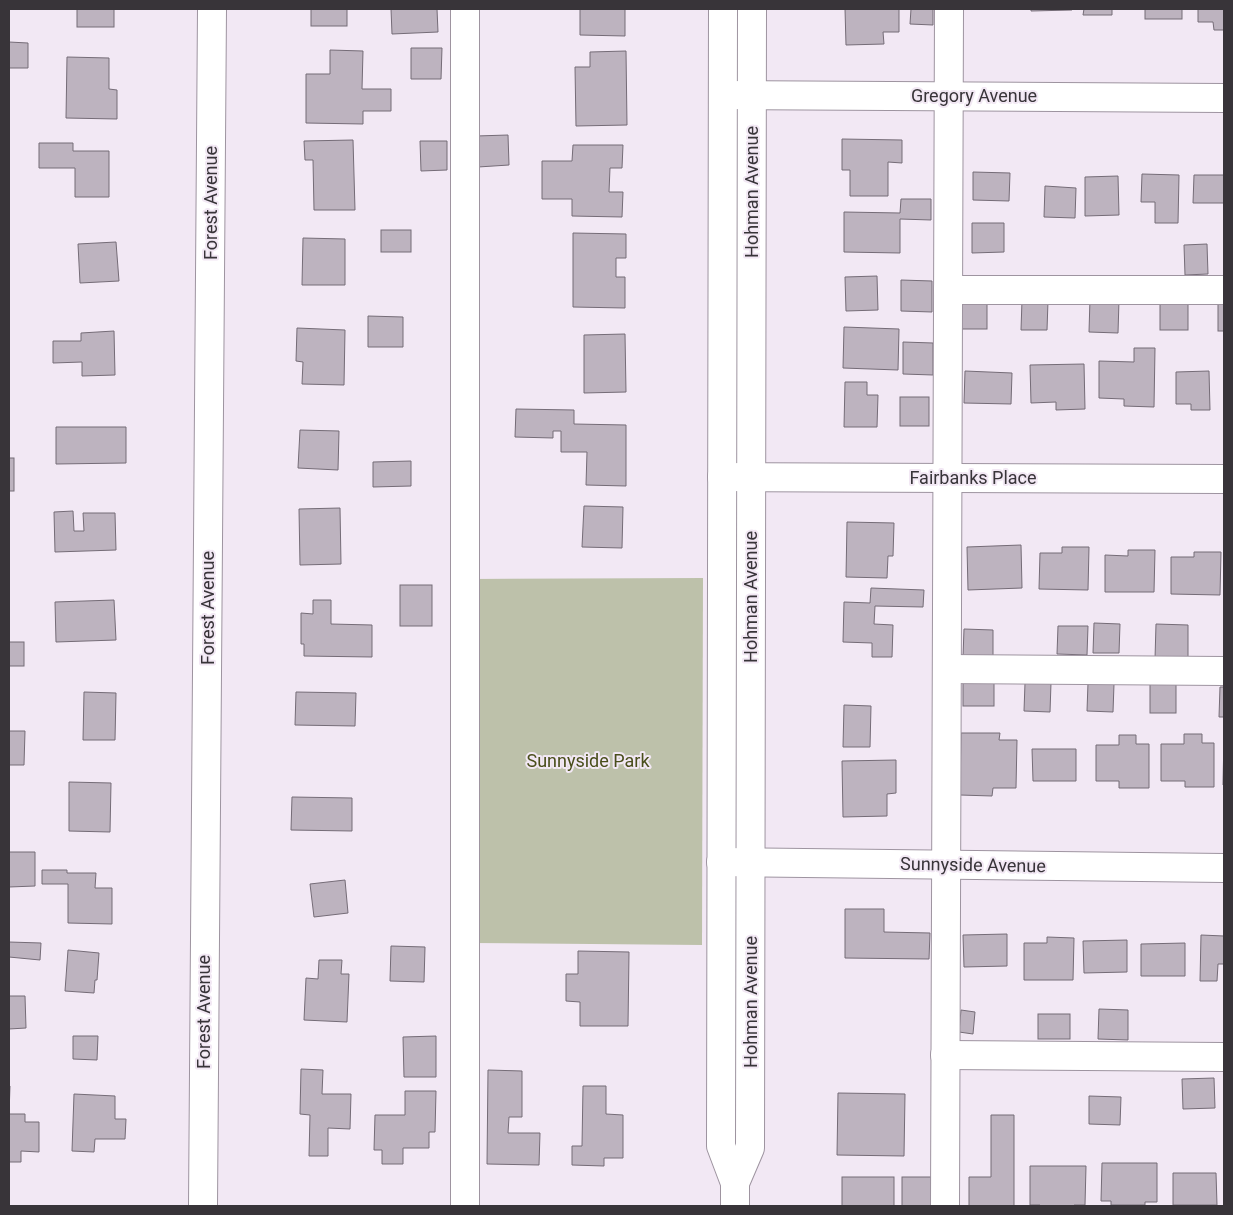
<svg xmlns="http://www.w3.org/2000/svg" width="1233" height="1215" font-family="Roboto,sans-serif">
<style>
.green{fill:#bdc1aa}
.building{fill:#bdb3bf;stroke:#756c77}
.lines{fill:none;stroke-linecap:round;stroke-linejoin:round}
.minor-casing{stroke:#9e94a0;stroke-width:30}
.major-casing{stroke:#9e94a0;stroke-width:30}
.minor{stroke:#fff;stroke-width:28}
.major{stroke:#fff;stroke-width:28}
.labels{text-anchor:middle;stroke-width:4;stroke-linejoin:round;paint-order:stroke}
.street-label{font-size:18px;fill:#383439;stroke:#f2e8f4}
.park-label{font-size:18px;fill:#494e1b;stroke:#f2e8f4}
</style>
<rect width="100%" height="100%" fill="#f2e8f4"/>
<!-- green -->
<path class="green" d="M703 578 702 945 472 943V579Z"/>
<!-- building -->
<g class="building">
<rect x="77" y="9" width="37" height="18"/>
<rect x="311" y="9" width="36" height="17"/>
<path d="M391 9H437L438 32 392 34Z"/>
<path d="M580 9H625V36L580 35Z"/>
<path d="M845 9H899V32H883L884 44 846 45Z"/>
<path d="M911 9H933V25L910 24Z"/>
<path d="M1031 9H1072V10L1031 11Z"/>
<path d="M1084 9H1112V15H1083Z"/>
<rect x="1145" y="9" width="37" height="10"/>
<path d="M1198 9H1224V30H1214L1213 22H1198Z"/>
<path d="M9 42 28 43V68H9Z"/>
<path d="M411 48H442L441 79H411Z"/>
<path d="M330 50 363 51 362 89H391V111H363V124L306 123V74H330Z"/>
<path d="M626 51 627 125 576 126 575 67H590V52Z"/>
<path d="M67 57 109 58V89L117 90V119L66 118Z"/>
<path d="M508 135 509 165 478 167 476 136Z"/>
<path d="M842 139 902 140V163L888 162V196H850V170H842Z"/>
<path d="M353 140 355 210H314L313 160H305L304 141Z"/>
<path d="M420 141H447V170L421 171Z"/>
<path d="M39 143H73V151H109V197H75V168H39Z"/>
<path d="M573 145H623L622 168H610L609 192H623L622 217 572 216V199H542V161H572Z"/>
<path d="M973 172 1010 173 1009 201 973 200Z"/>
<path d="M1142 174 1179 175 1178 223H1155V202H1141Z"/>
<path d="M1194 175H1224V203H1193Z"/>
<path d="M1118 176 1119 215 1085 216V177Z"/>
<path d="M1045 186 1076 188 1075 218 1044 217Z"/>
<path d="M901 199H931V220L900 219V253L844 252V212L900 213Z"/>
<path d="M972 223H1004V252L972 253Z"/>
<rect x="381" y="230" width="30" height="22"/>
<path d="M573 233 626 234V258H616V277H625V308L573 307Z"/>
<path d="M303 238 345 239V285H302Z"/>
<path d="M116 242 119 281 80 283 78 244Z"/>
<path d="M1207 244 1208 274 1185 275 1184 245Z"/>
<path d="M877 276 878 310 846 311 845 277Z"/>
<path d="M901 280 932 281V312L901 311Z"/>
<path d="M1090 299 1119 300 1118 333 1089 332Z"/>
<path d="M1022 300 1048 301 1047 330H1021Z"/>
<rect x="960" y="302" width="27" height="27"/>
<rect x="1160" y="303" width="28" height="27"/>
<rect x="1218" y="304" width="6" height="27"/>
<path d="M368 316 403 317V347H368Z"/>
<path d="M844 327 899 329 898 370 843 368Z"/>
<path d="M297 328 345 330 344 385 302 384 303 362 296 361Z"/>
<path d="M114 331 115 375 82 376V362L53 363V341H81V333Z"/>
<path d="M625 334 626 392 584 393V335Z"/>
<path d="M903 342 933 343V375L903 374Z"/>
<path d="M1134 348H1155L1154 407 1124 406V399L1099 398V361L1134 362Z"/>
<path d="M1084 364 1085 409 1056 410V402L1031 403 1030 365Z"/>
<path d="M965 371 1012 373 1011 404 964 403Z"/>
<path d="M1209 371 1210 410H1191V404H1176V372Z"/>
<path d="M845 382H867V395H878L877 427H844Z"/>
<rect x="900" y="397" width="29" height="29"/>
<path d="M516 409 574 410V424L626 425V486L586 485 587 452H561V431H553V438L515 437Z"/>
<path d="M56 427H126V463L56 464Z"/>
<path d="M300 430 339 431 338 470 298 468Z"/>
<rect x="9" y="458" width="5" height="33"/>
<path d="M411 461V486L373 487V462Z"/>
<path d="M584 506 623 507 622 548 582 547Z"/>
<path d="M340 508 341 564 300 565 299 509Z"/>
<path d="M73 511 74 531H84L83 513H115L116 550 55 552 54 512Z"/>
<path d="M847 522 894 523 893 556H888L887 578 846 577Z"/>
<path d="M1021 545 1022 588 968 590 967 547Z"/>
<path d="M1062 547H1089L1088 590 1039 589 1040 553H1062Z"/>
<path d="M1128 550H1155L1154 592H1105V555L1128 556Z"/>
<path d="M1194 552H1221L1220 595 1171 594V557H1194Z"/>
<rect x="400" y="585" width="32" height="41"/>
<path d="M871 588 924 590 923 607 875 606 874 624 893 625 892 657H872V643L843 642 844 602 870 603Z"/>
<path d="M114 600 116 640 56 642 55 602Z"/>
<path d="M313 600H331V624L372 625V657L304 656V644H301V613L313 614Z"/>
<path d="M1094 623 1120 624 1119 653H1093Z"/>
<path d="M1156 624 1188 625V660L1155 659Z"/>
<path d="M1058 626H1088L1087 655 1057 654Z"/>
<path d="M964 629 993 630V658L963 657Z"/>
<rect x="9" y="642" width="15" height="24"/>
<rect x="963" y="681" width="31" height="25"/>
<path d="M1025 683H1051L1050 712 1024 711Z"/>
<path d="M1088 683 1114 684 1113 712 1087 711Z"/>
<rect x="1150" y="684" width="26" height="29"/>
<path d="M1220 687H1224V717H1219Z"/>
<path d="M84 692 116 693 115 740H83Z"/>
<path d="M296 692 356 693 355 726 295 725Z"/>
<path d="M844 705 871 706 870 747H843Z"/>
<path d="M9 731H25L24 765H9Z"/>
<path d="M961 733H1000L999 740H1017L1016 788H993L992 796 960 795Z"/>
<path d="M1184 734H1202V743H1214V787H1185V781H1161V744H1184Z"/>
<path d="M1119 735H1136V744H1149V788H1119V781H1096V745H1119Z"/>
<path d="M1224 736V785H1223Z"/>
<path d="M1032 749H1076V781H1033Z"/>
<path d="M896 760V793L887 794V816L843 817 842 761Z"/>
<path d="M69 782 111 783 110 832 69 831Z"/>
<path d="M292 797 352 798V831L291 830Z"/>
<path d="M9 852H35V886L9 887Z"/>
<path d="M42 870H67V873H96L95 888H112V924L68 923V884H42Z"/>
<path d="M345 880 348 913 314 917 310 884Z"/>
<path d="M845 909H884V932L930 933 929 959 845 958Z"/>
<path d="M1007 934V966L964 967 963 935Z"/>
<path d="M1201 935 1224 936V964H1218L1217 981H1200Z"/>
<path d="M1047 937 1074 938 1073 980H1024V943H1047Z"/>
<path d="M1127 940V972L1084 973 1083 941Z"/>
<path d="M9 942 41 943 40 960 9 957Z"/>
<path d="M1185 943V976H1141V944Z"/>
<path d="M391 946 425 947 424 982 390 981Z"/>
<path d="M68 950 99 953 97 980H95L94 993 65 991Z"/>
<path d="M578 951 629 952 628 1026H580V1002L566 1001V974H578Z"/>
<path d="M319 960H342L341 974H349L347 1022 304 1020 306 978 318 979Z"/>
<path d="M9 996H25L26 1028 9 1029Z"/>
<path d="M1099 1009 1128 1010V1040L1098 1039Z"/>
<path d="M961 1010 975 1012 973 1034 959 1032Z"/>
<rect x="1038" y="1014" width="32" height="25"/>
<path d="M73 1036H98L97 1060 73 1059Z"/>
<path d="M436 1036V1077H404L403 1037Z"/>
<path d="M301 1069 323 1070 322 1094H351L350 1129 328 1128V1156H309L310 1115 300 1114Z"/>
<path d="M488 1070 522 1071V1117H509L508 1133H540L539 1165 487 1164Z"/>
<path d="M1214 1078 1215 1108 1183 1109 1182 1079Z"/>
<path d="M9 1086H10L9 1114H25V1122H39V1152L21 1151V1162H9Z"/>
<path d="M583 1086H606V1114L623 1115V1158H604V1166L572 1165V1146H582Z"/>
<path d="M405 1091H436L435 1132H429V1148H403V1164H382V1150H374L375 1115H405Z"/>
<path d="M838 1093 905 1094 904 1156 837 1155Z"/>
<path d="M74 1094 115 1096V1119H126L125 1139H95L94 1152 72 1151Z"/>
<path d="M1089 1096 1121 1097 1120 1125 1089 1124Z"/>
<path d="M991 1115H1014V1206H969V1177H991Z"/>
<path d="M1102 1163H1157V1202H1145V1205H1111V1201H1101Z"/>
<path d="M1030 1166H1086L1085 1205H1074V1206H1040V1205H1030Z"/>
<path d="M1173 1173H1216L1217 1205H1173Z"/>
<rect x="842" y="1177" width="52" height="29"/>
<rect x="902" y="1177" width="29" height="29"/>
</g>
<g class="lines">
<defs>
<g id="minor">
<path d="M723 95 1224 98"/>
<path d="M948 290H1224"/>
<path d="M722 477 1224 479"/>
<path d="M947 669 1224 671"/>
<path d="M721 862 1224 868"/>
<path d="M945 1055 1224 1057"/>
<path d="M203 1206 212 9"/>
<path d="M465 1206V9"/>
<path d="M945 1206 949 9"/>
</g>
<g id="major">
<path d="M723 9 721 1146 735 1183V1206"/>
<path d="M735 1183 750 1148 752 9"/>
</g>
</defs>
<!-- minor casing -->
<use href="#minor" class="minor-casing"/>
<!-- major casing -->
<use href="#major" class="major-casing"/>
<!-- minor -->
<use href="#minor" class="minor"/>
<!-- major -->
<use href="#major" class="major"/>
</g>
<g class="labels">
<!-- street labels -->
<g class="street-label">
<text x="974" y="102">Gregory Avenue</text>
<text transform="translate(752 192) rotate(-90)" y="6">Hohman Avenue</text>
<text transform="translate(211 203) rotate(-90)" y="6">Forest Avenue</text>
<text x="973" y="484">Fairbanks Place</text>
<text transform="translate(751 597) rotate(-90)" y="6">Hohman Avenue</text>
<text transform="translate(208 608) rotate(-90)" y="6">Forest Avenue</text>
<text transform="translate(973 865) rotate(1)" y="6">Sunnyside Avenue</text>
<text transform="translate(751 1002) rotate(-90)" y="6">Hohman Avenue</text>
<text transform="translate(204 1012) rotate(-90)" y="6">Forest Avenue</text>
</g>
<!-- park labels -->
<g class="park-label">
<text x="588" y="767">Sunnyside Park</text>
</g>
</g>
<!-- border -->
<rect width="1233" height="1215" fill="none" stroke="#383439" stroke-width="20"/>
</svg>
